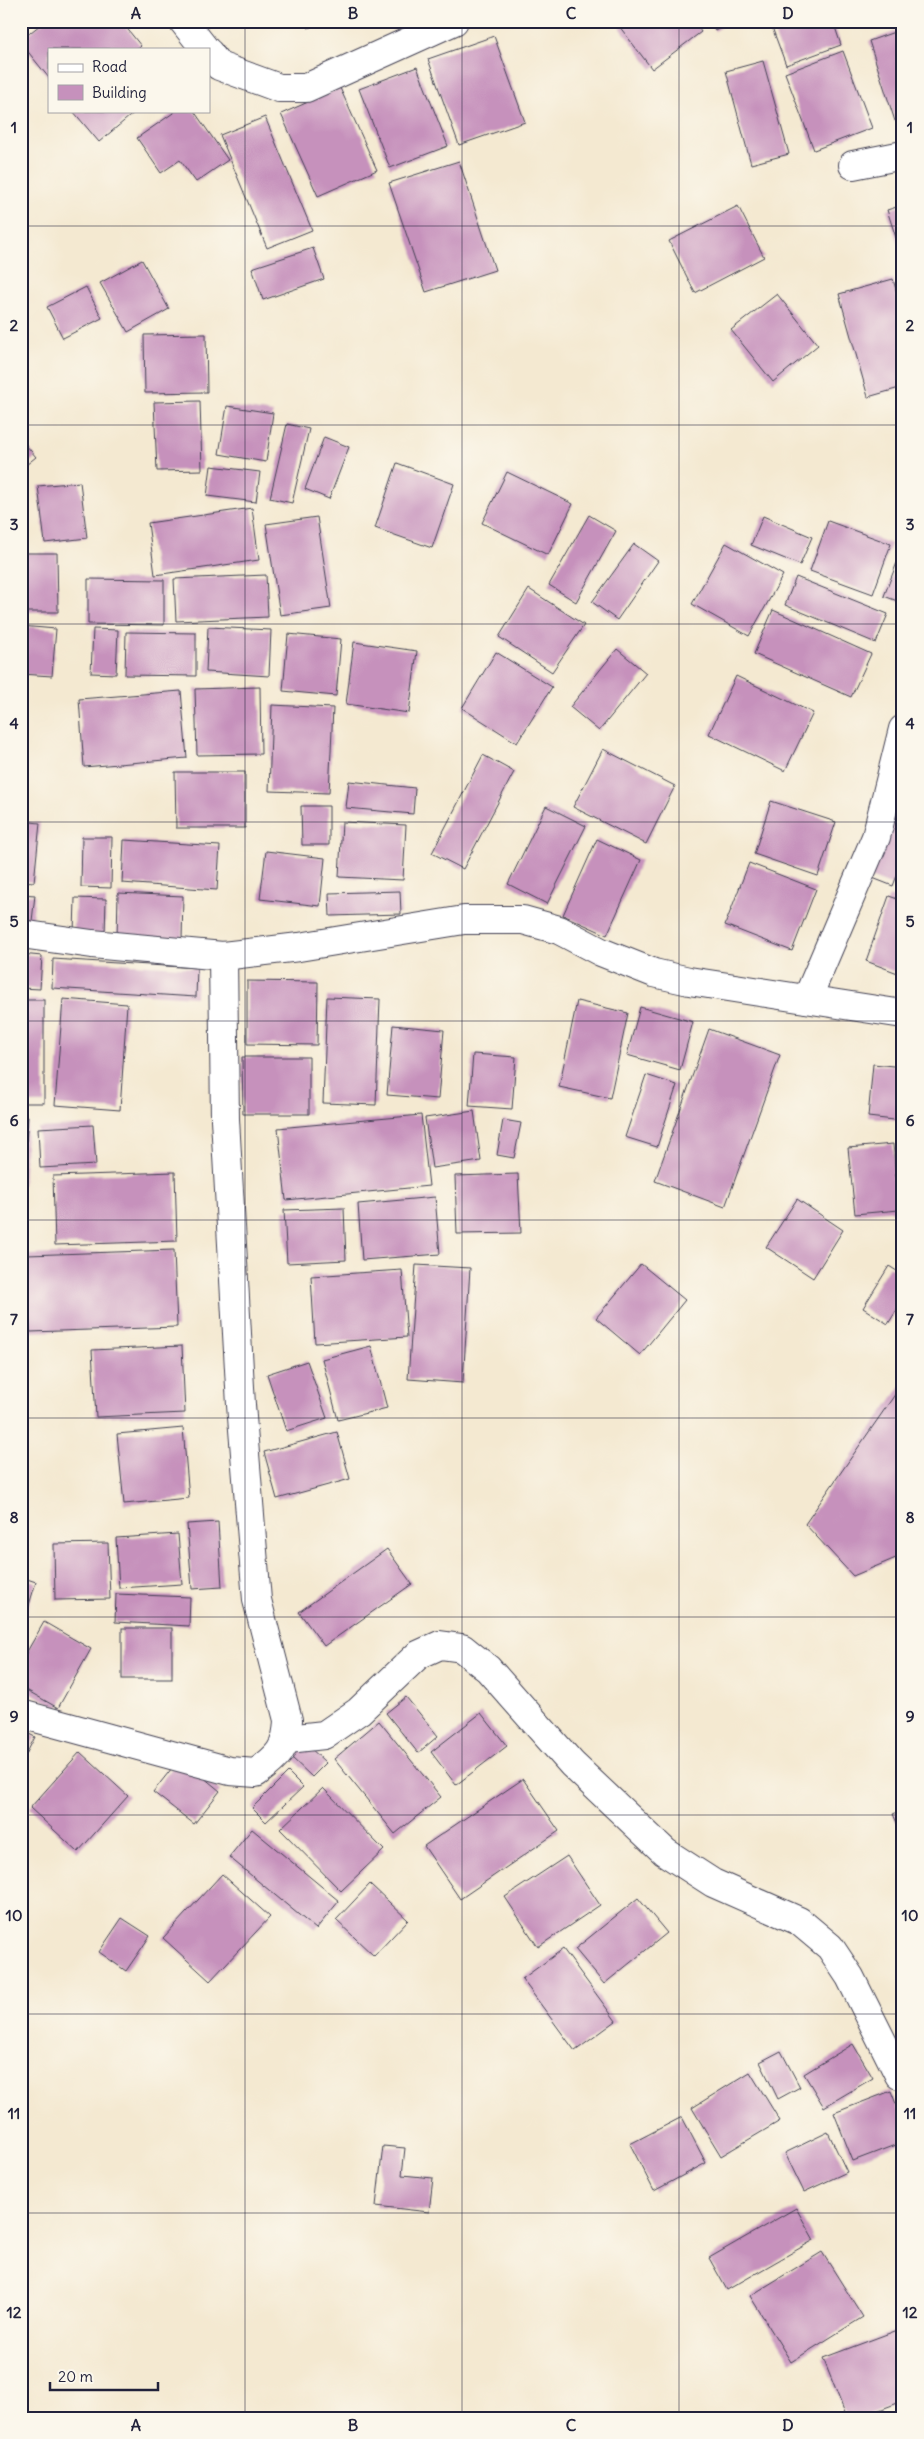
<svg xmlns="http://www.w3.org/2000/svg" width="924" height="2439" font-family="Delius,sans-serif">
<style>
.building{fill:#c691bc}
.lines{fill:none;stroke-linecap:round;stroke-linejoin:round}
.street-casing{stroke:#424052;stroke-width:30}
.street{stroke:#fff;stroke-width:28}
.grid{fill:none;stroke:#22223b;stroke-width:1;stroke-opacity:0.55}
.neatline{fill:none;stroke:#22223b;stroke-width:2}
.grid-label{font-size:16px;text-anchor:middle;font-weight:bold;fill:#22223b}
</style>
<rect width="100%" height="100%" fill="#fbf7ec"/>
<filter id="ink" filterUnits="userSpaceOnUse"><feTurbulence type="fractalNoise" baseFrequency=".02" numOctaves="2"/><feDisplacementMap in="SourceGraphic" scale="10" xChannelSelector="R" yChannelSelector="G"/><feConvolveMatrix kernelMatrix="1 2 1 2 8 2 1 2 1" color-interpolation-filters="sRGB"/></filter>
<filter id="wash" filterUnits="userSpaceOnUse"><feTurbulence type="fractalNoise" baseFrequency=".0096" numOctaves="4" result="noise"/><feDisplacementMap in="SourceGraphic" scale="20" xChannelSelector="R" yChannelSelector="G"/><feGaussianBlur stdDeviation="1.12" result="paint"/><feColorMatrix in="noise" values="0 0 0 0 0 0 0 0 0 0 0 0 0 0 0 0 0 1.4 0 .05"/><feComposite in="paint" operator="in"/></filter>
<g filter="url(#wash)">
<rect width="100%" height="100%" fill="#f4e9d1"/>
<g id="blocks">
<!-- building -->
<g class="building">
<path d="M45 21H121L141 46 138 49H49V78L21 43V40Z"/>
<path d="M306 21H326L308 28Z"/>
<path d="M625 21H694L701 32 652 69 619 26Z"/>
<path d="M709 21H731L715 31Z"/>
<path d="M798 21H833L841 45 786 65 773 30Z"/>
<path d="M903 29V119L895 121 869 41Z"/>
<path d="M494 36 525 122 459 145 428 59Z"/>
<path d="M843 51 872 128 814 150 785 73Z"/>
<path d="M763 61 789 154 751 164 726 71Z"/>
<path d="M417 67 448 146 390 168 359 89Z"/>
<path d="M340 88 377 170 318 196 281 114Z"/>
<path d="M73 111H136L99 142Z"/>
<path d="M176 111H194L228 160 196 182 180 160 161 173 137 138Z"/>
<path d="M265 117 312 230 267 248 220 135Z"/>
<path d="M459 161 495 270 426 292 389 183Z"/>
<path d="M903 205V256H902L887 210Z"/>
<path d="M738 206 764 257 695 293 669 241Z"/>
<path d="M313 248 324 279 263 300 252 268Z"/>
<path d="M142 260 169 309 128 332 100 283Z"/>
<path d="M893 279 903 315V387L868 397 839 294Z"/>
<path d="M86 287 102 318 63 338 47 307Z"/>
<path d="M777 294 818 345 773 382 731 330Z"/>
<path d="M206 334 207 392 145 393 144 335Z"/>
<path d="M200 401 202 470 157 471 154 402Z"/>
<path d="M227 406 273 413 266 462 219 454Z"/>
<path d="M287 424 309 429 292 503 270 498Z"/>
<path d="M324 437 349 447 329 499 305 489Z"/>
<path d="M21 439 36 457 21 469Z"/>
<path d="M397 463 454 484 432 548 375 528Z"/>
<path d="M211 466 260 472 256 502 207 496Z"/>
<path d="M507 472 573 504 548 555 482 523Z"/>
<path d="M80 482 87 538 45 543 38 486Z"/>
<path d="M252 508 259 560 155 575 148 523Z"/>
<path d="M589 515 616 531 576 602 549 585Z"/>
<path d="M763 516 812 537 800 565 751 545Z"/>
<path d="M317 517 331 608 280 615 266 524Z"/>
<path d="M828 521 891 544 873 594 810 571Z"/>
<path d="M726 543 783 575 749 636 692 604Z"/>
<path d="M634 544 658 561 617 620 592 602Z"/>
<path d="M21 553H57L58 612H21Z"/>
<path d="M898 560 903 561V596L900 602 884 596Z"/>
<path d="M266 575 268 617 176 621 174 579Z"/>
<path d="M796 577 888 614 876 643 785 605Z"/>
<path d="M88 579 164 580V625L88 624Z"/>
<path d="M529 589 584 625 552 672 499 637Z"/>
<path d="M773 610 871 654 851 697 754 654Z"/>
<path d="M21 626 56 629 52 676 21 674Z"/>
<path d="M208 627 271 630 269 676 206 672Z"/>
<path d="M93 629 118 630 116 674 91 673Z"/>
<path d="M126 632 196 633V676L125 675Z"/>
<path d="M288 634 341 639 336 696 283 691Z"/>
<path d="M354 642 417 651 409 713 346 704Z"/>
<path d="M617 649 646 673 599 731 570 707Z"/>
<path d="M496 652 552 687 517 743 462 708Z"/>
<path d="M736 676 813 713 785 771 709 734Z"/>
<path d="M260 687 261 754 197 755 195 689Z"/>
<path d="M181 691 187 758 84 767 79 699Z"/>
<path d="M272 705 333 708 329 793 269 791Z"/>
<path d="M603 749 675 786 646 844 573 807Z"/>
<path d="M483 755 514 772 463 869 432 853Z"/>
<path d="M175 772H245V828H176Z"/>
<path d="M349 781 415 788 413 814 346 808Z"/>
<path d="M771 801 836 822 818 876 754 854Z"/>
<path d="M301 806H329V845H302Z"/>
<path d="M546 806 586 826 547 904 508 884Z"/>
<path d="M893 812 903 816V860L893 886 870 877Z"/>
<path d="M21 821 40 823 34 882 21 881Z"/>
<path d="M342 822 406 825 403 880 339 877Z"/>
<path d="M82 837H112L111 888 81 887Z"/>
<path d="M597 839 641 860 607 935 563 915Z"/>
<path d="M124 840 220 846 217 890 122 883Z"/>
<path d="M266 851 325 858 320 906 260 899Z"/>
<path d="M749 863 816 889 792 951 725 925Z"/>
<path d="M903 878V892L898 890Z"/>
<path d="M400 891 401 914 330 916 329 893Z"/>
<path d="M118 893 183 896 182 940 117 938Z"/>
<path d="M21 894 35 895 32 921 21 920Z"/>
<path d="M889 896 903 901V975L866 961Z"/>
<path d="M75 898 106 899 105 934 74 933Z"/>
<path d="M21 954 42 956 40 989 21 988Z"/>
<path d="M53 959 197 968 196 997 52 988Z"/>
<path d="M247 981 318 982 317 1045 247 1044Z"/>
<path d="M327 997 380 999 376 1105 323 1103Z"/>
<path d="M63 999 127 1004 120 1110 55 1105Z"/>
<rect x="21" y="1000" width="23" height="103"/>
<path d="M577 1001 628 1013 610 1098 559 1087Z"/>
<path d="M640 1007 693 1022 680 1070 627 1055Z"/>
<path d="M393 1025 444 1030 438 1099 387 1095Z"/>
<path d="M709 1029 780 1055 725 1207 655 1181Z"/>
<path d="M473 1054 516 1057 512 1109 469 1106Z"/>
<path d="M242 1057H309V1114H243Z"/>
<path d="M873 1064 903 1067V1121L868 1117Z"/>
<path d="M646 1075 677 1085 657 1147 625 1137Z"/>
<path d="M474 1111 481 1161 432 1168 425 1118Z"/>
<path d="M421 1115 429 1186 286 1200 278 1128Z"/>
<path d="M21 1117H28L23 1185H21Z"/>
<path d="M503 1120 521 1123 514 1158 497 1155Z"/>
<path d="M93 1125 96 1165 40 1168 38 1128Z"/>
<path d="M893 1144 899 1210 855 1214 848 1148Z"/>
<path d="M175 1172 177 1241 55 1245 53 1176Z"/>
<path d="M518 1174 521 1233 457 1234 455 1176Z"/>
<path d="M435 1197 440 1254 362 1260 358 1204Z"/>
<path d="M797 1199 843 1230 813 1278 766 1247Z"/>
<path d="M344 1208 346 1260 287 1263 284 1210Z"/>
<path d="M174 1250 177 1327 30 1332 27 1255Z"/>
<path d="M641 1264 685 1300 640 1355 596 1318Z"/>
<path d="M416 1265 470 1268 463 1383 408 1379Z"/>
<path d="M889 1266 903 1275V1300L888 1324 863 1308Z"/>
<path d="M402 1270 407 1337 315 1343 311 1276Z"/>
<path d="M182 1346 185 1413 96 1417 92 1350Z"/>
<path d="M371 1346 387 1408 338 1420 322 1359Z"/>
<path d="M307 1361 327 1418 286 1431 267 1374Z"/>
<path d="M903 1383V1555L853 1576 805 1524Z"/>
<path d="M183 1428 189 1498 124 1504 117 1434Z"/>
<path d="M337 1432 350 1479 277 1499 264 1452Z"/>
<path d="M218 1522 222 1587 192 1589 187 1524Z"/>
<path d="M178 1534 182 1584 119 1588 116 1538Z"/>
<path d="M108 1543 110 1599 55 1600 54 1544Z"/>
<path d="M387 1549 412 1584 324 1646 299 1612Z"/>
<path d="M21 1577 36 1582 22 1628 21 1627Z"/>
<path d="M116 1594 190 1597 189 1626 115 1622Z"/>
<path d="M44 1622 91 1649 58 1708 21 1687V1662Z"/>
<rect x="122" y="1628" width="50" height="51"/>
<path d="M406 1697 438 1736 418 1753 386 1713Z"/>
<path d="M481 1713 507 1746 456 1785 431 1752Z"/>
<path d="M379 1721 441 1797 395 1834 334 1759Z"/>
<path d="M21 1730 35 1737 21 1764Z"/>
<path d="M305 1743 326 1763 312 1777 291 1757Z"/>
<path d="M80 1752 128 1796 78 1852 30 1808Z"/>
<path d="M180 1758 220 1791 194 1824 153 1792Z"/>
<path d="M288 1772 303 1787 266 1822 252 1808Z"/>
<path d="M523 1779 559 1831 460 1899 424 1846Z"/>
<path d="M323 1788 384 1850 341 1891 280 1829Z"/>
<path d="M903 1810V1836L893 1814Z"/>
<path d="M252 1829 339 1901 316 1929 229 1857Z"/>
<path d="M567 1856 600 1905 538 1947 505 1897Z"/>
<path d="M222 1874 270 1917 210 1981 163 1938Z"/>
<path d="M370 1884 408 1920 374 1956 336 1920Z"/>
<path d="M638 1898 667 1933 604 1984 575 1949Z"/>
<path d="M122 1918 150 1936 126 1971 99 1952Z"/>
<path d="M563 1949 616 2021 575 2051 522 1979Z"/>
<path d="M853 2044 873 2078 824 2107 804 2074Z"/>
<path d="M781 2051 800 2087 778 2099 760 2062Z"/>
<path d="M750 2072 780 2121 721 2156 692 2108Z"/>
<path d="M891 2091 903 2122V2142L853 2161 834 2113Z"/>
<path d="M682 2117 706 2163 654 2191 630 2144Z"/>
<path d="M828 2132 847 2172 804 2192 785 2153Z"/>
<path d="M383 2146 405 2148 402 2175 433 2178 429 2212 376 2206Z"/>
<path d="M796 2208 814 2240 727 2290 709 2258Z"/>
<path d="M822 2252 863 2317 791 2362 750 2296Z"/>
<path d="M903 2328V2401L858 2418H847L823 2358Z"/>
</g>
</g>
</g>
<g filter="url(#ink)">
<use href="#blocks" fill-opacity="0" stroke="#424052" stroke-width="1"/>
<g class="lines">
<defs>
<g id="street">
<path d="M183 21 205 49"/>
<path d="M209 53 219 66 279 88H306L454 21"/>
<path d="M853 165 903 155"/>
<path d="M21 934 92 944 223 956 299 947 464 920H523L559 930 601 952 654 973 689 981 903 1014"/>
<path d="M807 999 876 837 903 729"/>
<path d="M21 1714 230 1771 256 1773C278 1757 287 1749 288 1720L257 1600 241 1405 225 1119 223 956"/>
<path d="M288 1739 324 1735 359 1711 418 1655 440 1645 462 1648 488 1669 572 1764 665 1852 713 1883 799 1921 830 1947 850 1977 899 2075 903 2072"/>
</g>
</defs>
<!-- street casing -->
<use href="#street" class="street-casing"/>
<!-- street -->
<use href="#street" class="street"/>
</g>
</g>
<!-- grid -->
<path class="grid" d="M245 21V2418M462 21V2418M679 21V2418M21 226H903M21 425H903M21 624H903M21 822H903M21 1021H903M21 1220H903M21 1418H903M21 1617H903M21 1815H903M21 2014H903M21 2213H903"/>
<!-- margin -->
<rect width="924" height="2439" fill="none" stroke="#fbf7ec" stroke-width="55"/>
<!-- legend -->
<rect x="48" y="48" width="162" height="65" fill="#fbf7ec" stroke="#a4a2a5"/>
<rect x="58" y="64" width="25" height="8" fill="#ffffff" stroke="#a4a2a5"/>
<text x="92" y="72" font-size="15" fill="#22223b">Road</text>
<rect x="58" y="85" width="25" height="15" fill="#c691bc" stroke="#a4a2a5"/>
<text x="92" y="98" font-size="15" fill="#22223b">Building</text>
<!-- scale -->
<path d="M50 2382v8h108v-8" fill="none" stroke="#22223b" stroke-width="2.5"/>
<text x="58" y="2382" font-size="15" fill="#22223b" stroke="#fbf7ec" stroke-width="4" paint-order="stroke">20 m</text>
<rect x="28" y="28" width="868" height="2384" class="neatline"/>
<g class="grid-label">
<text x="136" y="19">A</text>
<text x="353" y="19">B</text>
<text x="571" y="19">C</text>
<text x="788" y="19">D</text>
<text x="14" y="133">1</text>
<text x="910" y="133">1</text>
<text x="14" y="331">2</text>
<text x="910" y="331">2</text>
<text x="14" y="530">3</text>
<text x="910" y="530">3</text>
<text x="14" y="729">4</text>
<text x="910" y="729">4</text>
<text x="14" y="927">5</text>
<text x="910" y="927">5</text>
<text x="14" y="1126">6</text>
<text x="910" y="1126">6</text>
<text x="14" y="1325">7</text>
<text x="910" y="1325">7</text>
<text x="14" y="1523">8</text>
<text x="910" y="1523">8</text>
<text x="14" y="1722">9</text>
<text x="910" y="1722">9</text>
<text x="14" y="1921">10</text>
<text x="910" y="1921">10</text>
<text x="14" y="2119">11</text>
<text x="910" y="2119">11</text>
<text x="14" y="2318">12</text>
<text x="910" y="2318">12</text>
<text x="136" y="2431">A</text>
<text x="353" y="2431">B</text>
<text x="571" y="2431">C</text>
<text x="788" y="2431">D</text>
</g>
</svg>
